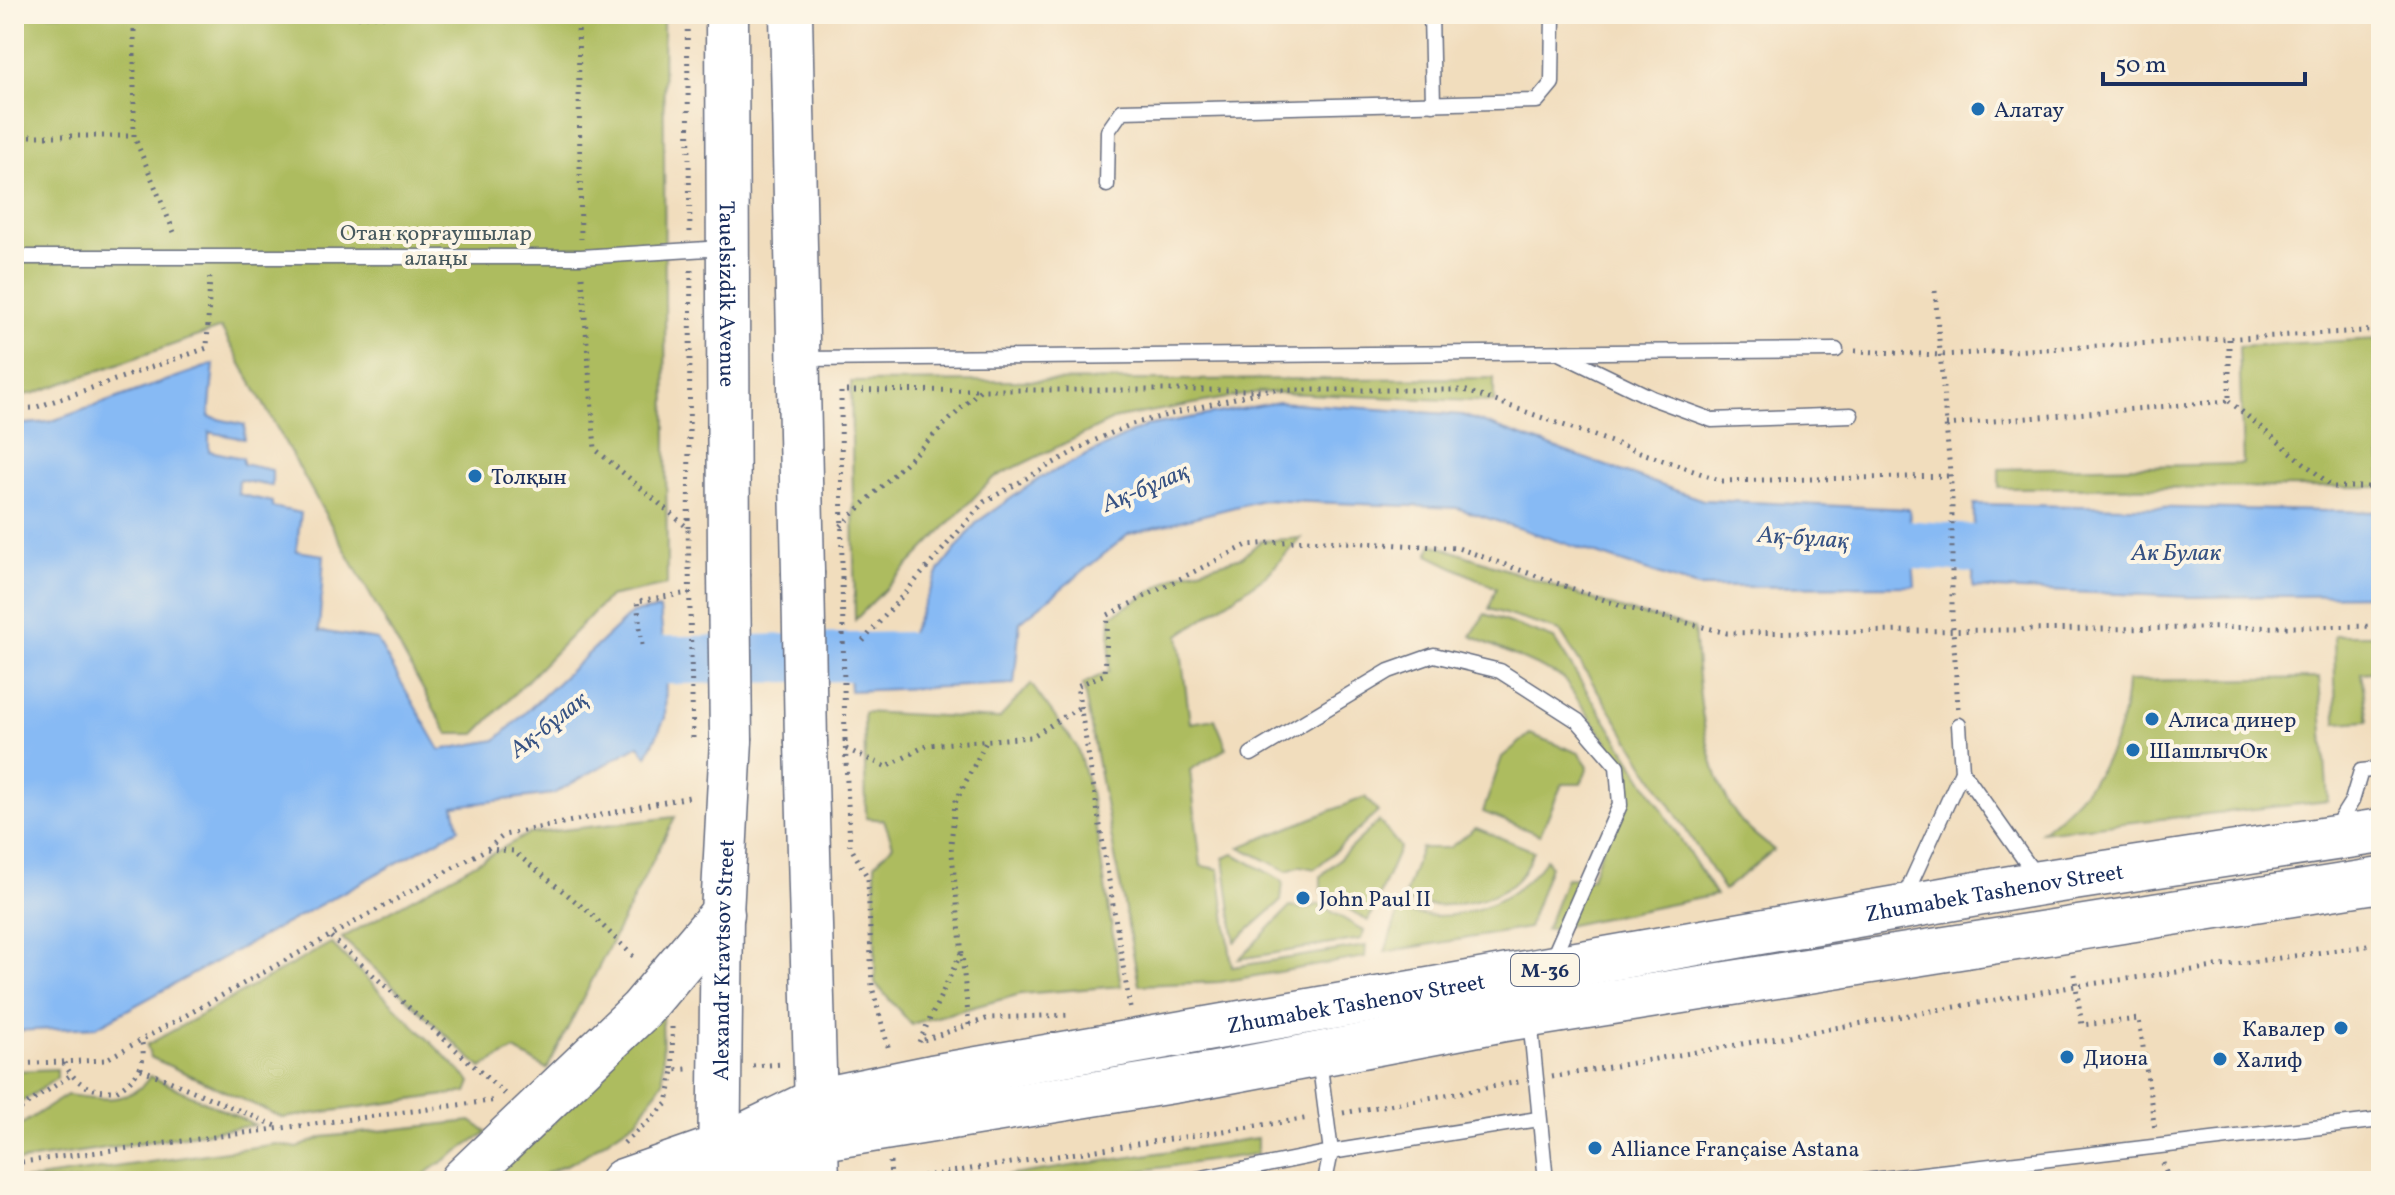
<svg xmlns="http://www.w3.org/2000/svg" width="2395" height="1195" font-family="Vollkorn,serif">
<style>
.green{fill:#adbc5e;stroke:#64765e;stroke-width:2}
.water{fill:#87baf4;stroke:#5174a9;stroke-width:2}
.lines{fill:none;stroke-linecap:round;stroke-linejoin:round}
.river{stroke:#87baf4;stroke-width:48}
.service-casing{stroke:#666c7f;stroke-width:17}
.secondary-casing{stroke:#666c7f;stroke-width:45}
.primary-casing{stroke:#666c7f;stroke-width:47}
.path{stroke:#666c7f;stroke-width:5;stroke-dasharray:2 6;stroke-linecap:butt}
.service{stroke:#fff;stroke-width:14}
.secondary{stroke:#fff;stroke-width:42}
.primary{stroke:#fff;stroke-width:44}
.secondary-bridge-casing{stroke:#666c7f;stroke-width:45;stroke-linecap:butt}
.path-bridge{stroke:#666c7f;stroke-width:5;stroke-dasharray:2 6;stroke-linecap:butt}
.secondary-bridge{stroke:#fff;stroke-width:42}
.poi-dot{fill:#1f6fb2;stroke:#fcf5e5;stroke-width:3}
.labels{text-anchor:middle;stroke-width:8;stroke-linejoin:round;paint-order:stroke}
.shield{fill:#fcf5e5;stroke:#5e6a86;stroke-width:2}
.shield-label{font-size:20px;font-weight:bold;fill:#1b2f5e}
.poi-label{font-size:22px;fill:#1b2f5e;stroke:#fcf5e5;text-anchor:start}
.park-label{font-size:22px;fill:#47595e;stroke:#fcf5e5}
.street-label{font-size:22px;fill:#1b2f5e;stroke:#fcf5e5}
.water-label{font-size:24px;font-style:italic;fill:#365284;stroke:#fcf5e5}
</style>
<rect width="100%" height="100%" fill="#fcf5e5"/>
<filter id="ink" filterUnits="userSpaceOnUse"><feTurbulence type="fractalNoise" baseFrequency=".0125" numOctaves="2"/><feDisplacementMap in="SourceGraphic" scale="16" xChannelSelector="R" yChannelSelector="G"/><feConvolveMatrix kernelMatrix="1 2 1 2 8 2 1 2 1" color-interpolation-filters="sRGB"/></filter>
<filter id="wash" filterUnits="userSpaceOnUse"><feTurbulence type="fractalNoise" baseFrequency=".006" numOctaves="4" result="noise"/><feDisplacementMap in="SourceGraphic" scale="32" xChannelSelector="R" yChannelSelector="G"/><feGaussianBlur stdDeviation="1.8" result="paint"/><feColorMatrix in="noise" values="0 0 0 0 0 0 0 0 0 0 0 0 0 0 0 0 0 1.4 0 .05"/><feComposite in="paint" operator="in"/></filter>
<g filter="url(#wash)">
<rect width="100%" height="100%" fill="#f1ddbd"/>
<!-- green -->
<g class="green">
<path d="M14 14H663L667 585 609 597 475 734H448L221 328 32 394 14 395Z"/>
<path d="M2381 339V487L1999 488V469L2243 464 2239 346Z"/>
<path d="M1494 378V402L1259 392 1117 418 993 478 855 620 851 382Z"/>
<path d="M1301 538 1267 575 1179 635 1190 723 1215 719 1227 748 1190 770 1201 866 1219 869 1232 967 1366 946 1365 957 1220 982 1139 985 1083 684 1109 671 1111 616 1178 575 1242 557 1261 541Z"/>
<path d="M1432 544 1621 609 1694 628C1698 686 1703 775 1741 821 1750 832 1763 841 1774 850L1724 890 1560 631 1489 609 1496 588 1428 555Z"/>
<path d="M1485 614 1554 639 1716 895 1546 930 1566 878 1591 879 1630 775 1562 677 1471 636Z"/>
<path d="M2334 635H2381V671L2361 673 2368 721 2336 723Z"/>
<path d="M2319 678 2328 801 2041 832C2092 791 2124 748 2127 681Z"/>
<path d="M1031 684 1077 747 1090 792 1121 986 1021 994 911 1024 875 983V864L893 845 884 820 866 818 864 712 999 719Z"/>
<path d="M1530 734 1579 753 1588 766 1581 784H1562L1540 835 1483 812 1502 757Z"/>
<path d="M1365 797 1378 812 1315 869 1301 866 1287 871 1240 847Z"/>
<path d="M675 817 547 1069 514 1050 481 1068 342 938 528 834Z"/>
<path d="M1379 821 1400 847 1368 921 1321 892V876Z"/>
<path d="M1476 828 1534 851C1530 858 1527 867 1522 874 1498 906 1438 910 1403 901L1421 848H1449Z"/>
<path d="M1234 854 1283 881 1281 901 1235 942 1224 858Z"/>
<path d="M1546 859 1550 866 1528 928 1385 952 1399 910C1453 927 1514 905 1546 859Z"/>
<path d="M1319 904 1364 931 1361 939 1239 959 1290 907 1307 909Z"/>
<path d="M331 943 471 1082 467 1092 283 1118 150 1057 147 1045Z"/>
<path d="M662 1004 663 1081 638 1119 579 1159 536 1178 486 1181Z"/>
<path d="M57 1069V1078L14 1107V1071Z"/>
<path d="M150 1076 255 1125 14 1162V1129L67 1095C97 1099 131 1106 150 1076Z"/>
<path d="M471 1121 487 1132 414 1181H17L276 1144 297 1148 323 1137Z"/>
<path d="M1257 1138V1154L1068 1181H972Z"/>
</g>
<!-- water -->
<g class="water">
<path d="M214 364 209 417 245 425 244 439 209 432V451L243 458V464L272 470V486L239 480 238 494 272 502V507L301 513 296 551 324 555 319 631 377 640 440 750 496 740 632 613 660 609 666 673 665 718 647 756 639 745 553 794 454 806 459 829 96 1027 14 1031V425L49 422Z"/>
<path d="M1279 402 1462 415 1703 500 1909 509 1915 586 1697 587 1457 508 1262 500 1129 534 1020 622 1014 684 850 691 847 636 910 635 939 571 977 522 1040 478 1146 426Z"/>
<path d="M1974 504 2381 512V595L2191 597 1973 588Z"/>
</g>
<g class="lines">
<!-- river -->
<g class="river">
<path d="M1845 540 2001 551 2039 550"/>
<path d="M607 679 630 661 911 656"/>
</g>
</g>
</g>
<g filter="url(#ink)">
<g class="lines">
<defs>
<g id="service">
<path d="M1431 14 1433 104"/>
<path d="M1107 185 1108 131 1122 111 1537 101 1552 83 1553 14"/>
<path d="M14 257H581L723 248"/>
<path d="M1561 354 1652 398 1712 420 1851 415"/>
<path d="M803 359 1836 350"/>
<path d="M1251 754 1389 671 1434 655 1500 671 1578 721 1617 766 1620 805 1551 962"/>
<path d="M1962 771 2036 876"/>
<path d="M2335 828 2352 801 2361 771 2381 769"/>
<path d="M1903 900 1962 771 1959 725"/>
<path d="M1530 1018 1546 1181"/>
<path d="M1319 1059 1331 1152 1538 1119"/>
<path d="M1187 1181 1331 1152 1325 1181"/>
<path d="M1864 1181 2381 1120"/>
</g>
<g id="secondary">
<path id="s1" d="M727 14 729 573"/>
<path d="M791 14 803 572"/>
<path d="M806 743 818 1181"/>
<path id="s2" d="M719 1178 722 914 731 740"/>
</g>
<g id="primary">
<path d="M462 1181 641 1010 722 914"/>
<path id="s3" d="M623 1181 720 1147 815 1101 932 1077 2040 883 2381 831"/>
<path d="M732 1181 816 1139 1209 1075 1505 1019 2381 880"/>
</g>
</defs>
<!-- service casing -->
<use href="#service" class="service-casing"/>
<!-- secondary casing -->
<use href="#secondary" class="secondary-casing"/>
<!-- primary casing -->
<use href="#primary" class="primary-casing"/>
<!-- path -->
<g class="path">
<path d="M134 14V136L176 237"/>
<path d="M578 14 581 239"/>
<path d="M687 14 690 233"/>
<path d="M134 18 617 14"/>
<path d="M14 136H134"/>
<path d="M582 277 595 449 688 528 689 568"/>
<path d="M1935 291 1952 496V613L1958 708"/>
<path d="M1855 351 1940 355 2381 330"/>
<path d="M2229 401 2333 487H2381"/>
<path d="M14 409 34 408 207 348 210 274"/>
<path d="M1946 425 2229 401V338"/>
<path d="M841 526 980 390H1464L1722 481 1950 476"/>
<path d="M688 528 691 267"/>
<path d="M842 578 841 391 979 390"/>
<path d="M863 641 984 502 1091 442 1132 424 1259 392"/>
<path d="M642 645 637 601 689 593"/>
<path d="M845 740 850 846 868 878 872 987 889 1050"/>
<path d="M846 749 887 767 927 745 1031 737 1080 707"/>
<path d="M487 849 513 851 590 913 637 960"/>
<path d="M331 937 506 1095"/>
<path d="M2074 974 2082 1025 2139 1019 2155 1130"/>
<path d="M1130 1008 1077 686 1105 674 1108 615 1247 545 1306 540 1458 548 1624 607 1727 633 2381 626"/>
<path d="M969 1025 951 844 955 803 987 740"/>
<path d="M672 1027 673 1070"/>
<path d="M924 1040 989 1018 1070 1015"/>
<path d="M919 1042 961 953"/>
<path d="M64 1063C76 1085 91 1092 116 1091 137 1078 148 1064 141 1039"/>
<path d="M14 1064 105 1060 487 849 504 835 694 796"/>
<path d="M753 1066 783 1064"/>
<path d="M141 1069 281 1128"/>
<path d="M1552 1077 2076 986 2381 944"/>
<path d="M14 1113 71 1075"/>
<path d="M1343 1113 1519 1082"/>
<path d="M624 1143 667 1104 673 1070 687 1069"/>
<path d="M890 1162 891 1181"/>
<path d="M14 1163 497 1100"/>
<path d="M2163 1163 2169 1181"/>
<path d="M891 1181 1310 1118"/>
</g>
<!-- service -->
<use href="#service" class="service"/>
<!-- secondary -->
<use href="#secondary" class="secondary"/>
<!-- primary -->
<use href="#primary" class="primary"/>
<defs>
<g id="secondary-bridge">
<path d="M803 572 806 743"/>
<path d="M729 573 731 740"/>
</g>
</defs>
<!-- secondary-bridge casing -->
<use href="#secondary-bridge" class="secondary-bridge-casing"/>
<!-- path-bridge -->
<g class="path-bridge">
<path d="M689 568 693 739"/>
<path d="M842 578 845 740"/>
</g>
<!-- secondary-bridge -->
<use href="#secondary-bridge" class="secondary-bridge"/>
</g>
</g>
<!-- markers -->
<g class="poi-dot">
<circle cx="1978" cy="109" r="8"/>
<circle cx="475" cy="476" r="8"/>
<circle cx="2152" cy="719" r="8"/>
<circle cx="2133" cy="750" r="8"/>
<circle cx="1303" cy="898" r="8"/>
<circle cx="2341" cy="1028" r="8"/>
<circle cx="2067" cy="1057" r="8"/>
<circle cx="2220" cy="1059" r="8"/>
<circle cx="1595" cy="1148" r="8"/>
</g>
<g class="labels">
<!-- shield labels -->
<rect class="shield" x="1511" y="954" width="68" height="32" rx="6"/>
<g class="shield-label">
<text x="1545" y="977">M-36</text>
</g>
<!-- poi labels -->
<g class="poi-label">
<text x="1994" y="117">Алатау</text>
<text x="491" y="484">Толқын</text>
<text x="2168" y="727">Алиса динер</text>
<text x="2149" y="758">ШашлычОк</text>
<text x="1319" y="906">John Paul II</text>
<text x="2325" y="1036" text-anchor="end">Кавалер</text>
<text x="2083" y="1065">Диона</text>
<text x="2236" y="1067">Халиф</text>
<text x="1611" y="1156">Alliance Française Astana</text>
</g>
<!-- park labels -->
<g class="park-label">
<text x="436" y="240">Отан қорғаушылар<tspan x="436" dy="25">алаңы</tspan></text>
</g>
<!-- street labels -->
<g class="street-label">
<text dy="8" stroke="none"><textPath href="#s1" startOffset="280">Tauelsizdik Avenue</textPath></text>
<text dy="8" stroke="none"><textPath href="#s3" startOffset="1406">Zhumabek Tashenov Street</textPath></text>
<text dy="8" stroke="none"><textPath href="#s2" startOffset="218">Alexandr Kravtsov Street</textPath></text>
<text dy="8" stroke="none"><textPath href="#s3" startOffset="758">Zhumabek Tashenov Street</textPath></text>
</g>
<!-- water labels -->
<g class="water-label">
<text transform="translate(1145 487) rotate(-23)" y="8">Ақ-бұлақ</text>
<text transform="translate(1803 537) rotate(4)" y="8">Ақ-бұлақ</text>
<text x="2176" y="560">Ак Булак</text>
<text transform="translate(548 724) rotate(-38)" y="8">Ақ-бұлақ</text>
</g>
</g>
<!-- margin -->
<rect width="2395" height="1195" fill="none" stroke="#fcf5e5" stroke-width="48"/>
<!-- scale -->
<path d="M2103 72v12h202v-12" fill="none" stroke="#1b2f5e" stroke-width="4"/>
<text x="2115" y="72" font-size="24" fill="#1b2f5e" stroke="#fcf5e5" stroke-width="6" paint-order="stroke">50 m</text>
</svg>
